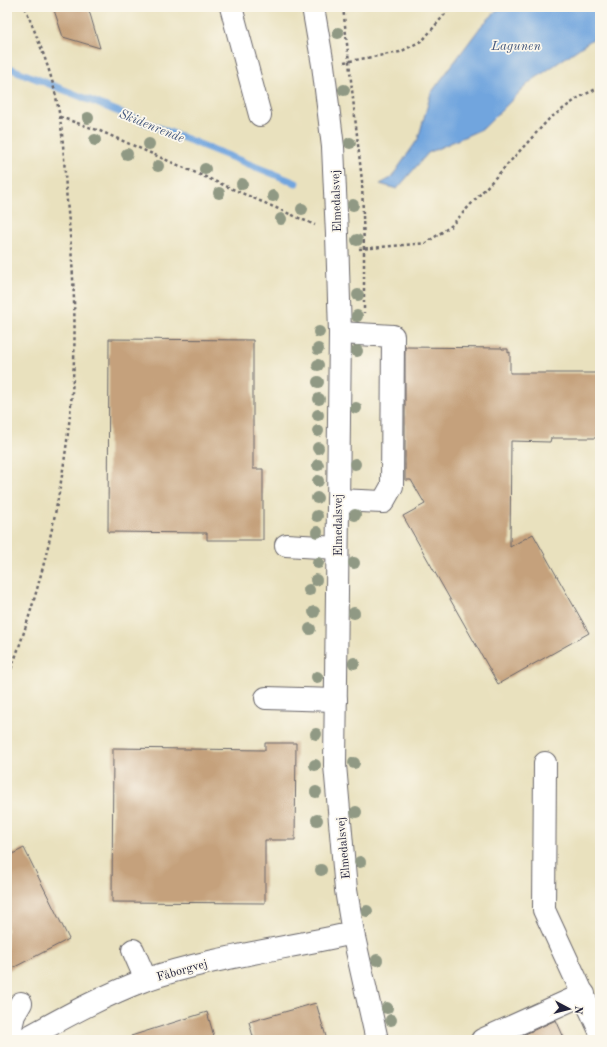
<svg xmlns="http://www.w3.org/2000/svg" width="607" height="1047" font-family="'Old Standard TT',serif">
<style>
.water{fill:#71a5de;stroke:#4a648c}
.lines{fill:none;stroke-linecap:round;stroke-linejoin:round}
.stream{stroke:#71a5de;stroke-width:7}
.building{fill:#c5a17b}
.minor-casing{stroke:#686569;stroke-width:24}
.path{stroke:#686569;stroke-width:2.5;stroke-dasharray:3 3;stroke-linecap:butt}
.minor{stroke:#fff;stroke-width:22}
.tree{fill:#909984}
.labels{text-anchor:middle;stroke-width:3.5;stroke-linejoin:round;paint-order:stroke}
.street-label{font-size:12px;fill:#22223b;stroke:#fbf7ec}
.water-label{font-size:13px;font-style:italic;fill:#42567c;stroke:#fbf7ec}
</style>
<rect width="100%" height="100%" fill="#fbf7ec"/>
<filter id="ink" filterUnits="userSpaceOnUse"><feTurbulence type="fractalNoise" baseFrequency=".025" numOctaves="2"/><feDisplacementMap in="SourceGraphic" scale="8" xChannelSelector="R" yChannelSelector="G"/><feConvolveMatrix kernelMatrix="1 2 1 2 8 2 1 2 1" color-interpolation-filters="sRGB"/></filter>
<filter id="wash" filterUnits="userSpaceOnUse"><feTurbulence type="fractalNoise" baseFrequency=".012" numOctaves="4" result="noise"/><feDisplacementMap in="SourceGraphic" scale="16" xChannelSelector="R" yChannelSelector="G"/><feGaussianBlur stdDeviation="0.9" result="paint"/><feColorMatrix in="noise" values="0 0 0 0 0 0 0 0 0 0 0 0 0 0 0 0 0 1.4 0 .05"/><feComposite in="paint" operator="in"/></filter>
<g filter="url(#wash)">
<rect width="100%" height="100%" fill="#e9e1be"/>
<!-- water -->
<path class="water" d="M501 7H600V34L530 82 484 128 428 153 397 189 380 184 391 178 418 139 431 93 482 25Z"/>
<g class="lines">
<!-- stream -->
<path class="stream" d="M7 67 296 183"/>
</g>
<g id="blocks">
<!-- building -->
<g class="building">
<path d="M53 7H88L100 48 63 37Z"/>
<path d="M109 339 253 340V469H263V540H207V533L108 532Z"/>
<path d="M405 347 502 348V349H508V353L510 352V373H600V438H551L550 442 511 441 510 547 533 534 589 633 498 684 403 516 425 504 411 480H405Z"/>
<path d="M265 743H296L295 840H265V903L112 902 113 748 265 750Z"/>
<path d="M24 848 69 939 7 971V857Z"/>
<path d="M316 1003 327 1040H254L249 1022Z"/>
<path d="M207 1012 215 1040H131V1036Z"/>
<path d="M556 1020 565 1040H512Z"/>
</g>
</g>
</g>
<g filter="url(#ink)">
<use href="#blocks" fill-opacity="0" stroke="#686569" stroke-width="1"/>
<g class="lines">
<defs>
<g id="minor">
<path d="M231 7 260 115"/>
<path d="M313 7 323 65 333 147 337 235 340 333 335 765 346 890 353 933 377 1040"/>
<path d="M338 500 383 502 392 486 393 336 340 333"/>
<path d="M286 545 337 548"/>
<path d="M266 698 336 700"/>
<path d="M545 763 544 910 600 1031"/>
<path d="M133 950 146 980"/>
<path d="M8 1040 14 1015 21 1003"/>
<path d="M23 1040C63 1018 102 996 145 980 212 957 284 949 353 933"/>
<path d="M482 1040 584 994"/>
</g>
</defs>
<!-- minor casing -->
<use href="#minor" class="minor-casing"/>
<!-- path -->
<g class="path">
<path d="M343 7 362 181 364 249V313"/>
<path d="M344 62 400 52 423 40 451 7"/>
<path d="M60 117 100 131 315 225"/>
<path d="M359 249 426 243 451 226 549 119 578 98 600 87"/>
<path d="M7 680C46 578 69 469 74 360 76 307 72 254 67 201 64 168 64 134 57 102 51 69 37 38 25 7"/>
</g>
<!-- minor -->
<use href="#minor" class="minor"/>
</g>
<!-- trees -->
<g class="tree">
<circle cx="338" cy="33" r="6"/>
<circle cx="344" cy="90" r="6"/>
<circle cx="88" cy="118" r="6"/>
<circle cx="95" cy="140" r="6"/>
<circle cx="350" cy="143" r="6"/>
<circle cx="149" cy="144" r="6"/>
<circle cx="127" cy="154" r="6"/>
<circle cx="158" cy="166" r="6"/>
<circle cx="205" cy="169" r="6"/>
<circle cx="242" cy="184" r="6"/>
<circle cx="219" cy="193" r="6"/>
<circle cx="273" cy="196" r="6"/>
<circle cx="353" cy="205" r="6"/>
<circle cx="302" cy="209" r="6"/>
<circle cx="281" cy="219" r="6"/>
<circle cx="357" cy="240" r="6"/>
<circle cx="358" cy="295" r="6"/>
<circle cx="357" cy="316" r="6"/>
<circle cx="319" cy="332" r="6"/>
<circle cx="318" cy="349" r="6"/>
<circle cx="357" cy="351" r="6"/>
<circle cx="318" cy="365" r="6"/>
<circle cx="318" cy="382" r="6"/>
<circle cx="319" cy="399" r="6"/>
<circle cx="356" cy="408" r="6"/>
<circle cx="318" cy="415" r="6"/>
<circle cx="318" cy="431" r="6"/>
<circle cx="318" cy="448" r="6"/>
<circle cx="355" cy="464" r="6"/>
<circle cx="318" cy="465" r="6"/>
<circle cx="318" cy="481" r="6"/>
<circle cx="317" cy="498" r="6"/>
<circle cx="355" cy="515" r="6"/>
<circle cx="317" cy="516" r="6"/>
<circle cx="317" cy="532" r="6"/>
<circle cx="318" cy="563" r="6"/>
<circle cx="354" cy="563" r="6"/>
<circle cx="316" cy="580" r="6"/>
<circle cx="309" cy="590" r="6"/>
<circle cx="314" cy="612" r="6"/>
<circle cx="354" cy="613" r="6"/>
<circle cx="310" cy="629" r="6"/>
<circle cx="354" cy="663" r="6"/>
<circle cx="317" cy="677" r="6"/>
<circle cx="316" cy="734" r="6"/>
<circle cx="354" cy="763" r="6"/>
<circle cx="315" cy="765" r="6"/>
<circle cx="316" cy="792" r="6"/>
<circle cx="356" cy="812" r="6"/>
<circle cx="317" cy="820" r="6"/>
<circle cx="360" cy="862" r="6"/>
<circle cx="321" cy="870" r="6"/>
<circle cx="367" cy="911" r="6"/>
<circle cx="377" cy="960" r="6"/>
<circle cx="387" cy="1008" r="6"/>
<circle cx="391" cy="1020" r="6"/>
</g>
</g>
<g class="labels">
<!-- street labels -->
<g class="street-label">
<text transform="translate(336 201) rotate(-92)" y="4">Elmedalsvej</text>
<text transform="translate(338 525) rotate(-90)" y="4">Elmedalsvej</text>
<text transform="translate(343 848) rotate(-95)" y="4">Elmedalsvej</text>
<text transform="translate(182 970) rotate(-16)" y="4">Fåborgvej</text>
</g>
<!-- water labels -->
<g class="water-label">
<text x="516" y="50">Lagunen</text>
<text transform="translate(152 125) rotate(22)" y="5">Skidenrende</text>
</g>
</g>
<!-- margin -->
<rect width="607" height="1047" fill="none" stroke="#fbf7ec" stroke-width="24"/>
<!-- north arrow -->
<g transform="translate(569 1009) rotate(97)" stroke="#fbf7ec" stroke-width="3" paint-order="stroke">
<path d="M0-3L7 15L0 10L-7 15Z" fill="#22223b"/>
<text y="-6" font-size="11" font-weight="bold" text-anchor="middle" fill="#22223b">N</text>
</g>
</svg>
